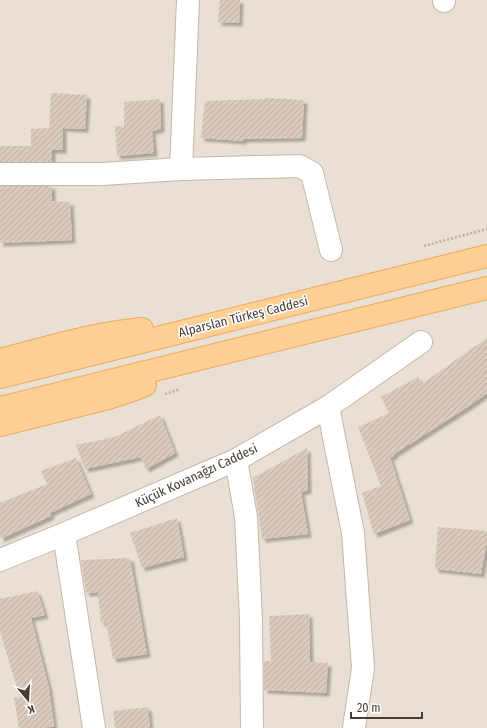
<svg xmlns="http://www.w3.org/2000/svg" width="487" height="728" font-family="'Fira Sans Condensed',sans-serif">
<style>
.residential{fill:#e9dfd3}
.building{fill:url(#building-hatch);filter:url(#shadow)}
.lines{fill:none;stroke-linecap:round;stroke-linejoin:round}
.minor-casing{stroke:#c3b7ab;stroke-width:24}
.major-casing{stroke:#edaa5b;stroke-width:24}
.path{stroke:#c3ad98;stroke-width:2.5;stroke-dasharray:2 2;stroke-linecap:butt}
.minor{stroke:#fff;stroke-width:22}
.major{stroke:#ffcf94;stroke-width:22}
.labels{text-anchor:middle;stroke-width:3;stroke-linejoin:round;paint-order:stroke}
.street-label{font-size:13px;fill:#483d35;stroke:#fff}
</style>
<defs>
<pattern id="building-hatch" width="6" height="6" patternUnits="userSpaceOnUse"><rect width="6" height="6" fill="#dacabd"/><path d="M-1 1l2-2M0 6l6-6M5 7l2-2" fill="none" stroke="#bdaea3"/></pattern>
<filter id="shadow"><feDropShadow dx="3.5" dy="3.5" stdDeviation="1" flood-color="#0004"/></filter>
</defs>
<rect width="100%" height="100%" fill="#f4eee6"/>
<!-- residential -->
<rect class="residential" x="0" y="0" width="487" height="728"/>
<!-- building -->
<g class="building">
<path d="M220 0H240L239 23 218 22Z"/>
<path d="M51 93 87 95 85 129 63 128V150H52V162H0V146H31V129L49 128Z"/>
<path d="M265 98 304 100 302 138 243 139V141L201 138 205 101 265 99Z"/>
<path d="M160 99 161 129 152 131 154 153 117 156 115 126 124 127V102Z"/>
<path d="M0 186H52V201L70 202 72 240 0 243Z"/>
<path d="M487 338V393L469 406 394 454V456L390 457 410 520 374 534 362 493 381 486 358 427 389 413 381 397 418 377 422 384Z"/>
<path d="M160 415 175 453 146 469 141 457 85 469 76 445 115 437Z"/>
<path d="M307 448 308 490 301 492 308 534 262 539 253 478Z"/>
<path d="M76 458 91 494 50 513 51 516 0 539V503L47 484 41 471Z"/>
<path d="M177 518 184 557 142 568 130 533Z"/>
<path d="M438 527 487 531V541L481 574 435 569Z"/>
<path d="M130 558 147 654 113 659 106 622 101 623 98 592 86 593 81 560Z"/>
<path d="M37 591 45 615 31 618 49 688 54 726 45 728H19L14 698 20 697 0 632V599Z"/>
<path d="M309 614 310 662 328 663 326 693 264 690V661H271L269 616Z"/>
<path d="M148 707 150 728H115L113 711Z"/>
</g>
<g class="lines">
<defs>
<g id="minor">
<path d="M444 0V1"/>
<path d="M181 169 188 0"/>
<path d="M0 174H102L181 169 300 166 312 173 331 250"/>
<path d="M328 407 353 533 363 668 354 728"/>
<path d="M236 460 246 517 251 620 252 728"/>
<path d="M64 534 94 728"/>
<path d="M0 560 64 534 236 460 328 407 421 342"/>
</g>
<g id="major">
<path d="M0 360C47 348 94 333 142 329"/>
<path d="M0 377 487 256"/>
<path d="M0 408 487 288"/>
<path d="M0 425 108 398 135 389 145 385"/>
</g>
</defs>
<!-- minor casing -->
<use href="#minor" class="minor-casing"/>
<!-- major casing -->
<use href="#major" class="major-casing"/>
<!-- path -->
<g class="path">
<path d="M424 246 487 229"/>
<path d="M165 394 180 389"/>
</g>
<!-- minor -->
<use href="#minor" class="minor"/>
<!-- major -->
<use href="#major" class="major"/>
</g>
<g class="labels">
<!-- street labels -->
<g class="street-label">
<text transform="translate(243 316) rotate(-14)" y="5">Alparslan Türkeş Caddesi</text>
<text transform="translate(196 475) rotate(-25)" y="5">Küçük Kovanağzı Caddesi</text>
</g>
</g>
<!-- north arrow -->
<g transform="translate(28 700) rotate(162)" stroke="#ffffff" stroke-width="3" paint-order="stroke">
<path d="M0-3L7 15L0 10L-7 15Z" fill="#483d35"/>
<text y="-6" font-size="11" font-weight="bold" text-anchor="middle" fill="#483d35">K</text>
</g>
<!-- scale -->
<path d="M351 712v6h71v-6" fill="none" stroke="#483d35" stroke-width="2"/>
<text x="357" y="712" font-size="12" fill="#483d35" stroke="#ffffff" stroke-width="3" paint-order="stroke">20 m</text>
</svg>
